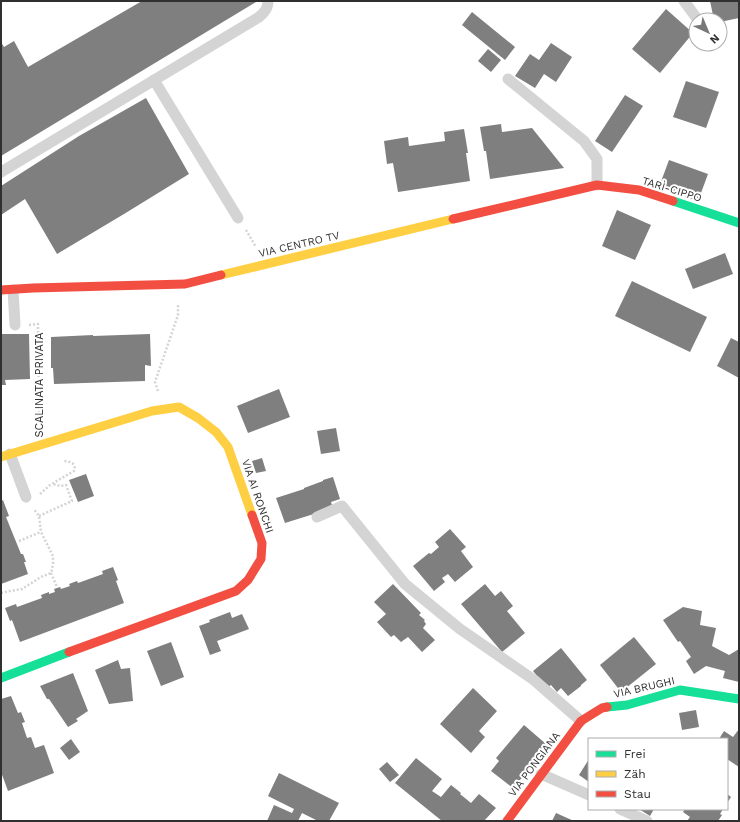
<svg xmlns="http://www.w3.org/2000/svg" width="740" height="822" font-family="'Work Sans',sans-serif">
<style>
.building{fill:#7f7f7f}
.lines{fill:none;stroke-linecap:round;stroke-linejoin:round}
.path{stroke:#d4d4d4;stroke-width:2.5;stroke-dasharray:2 2;stroke-linecap:butt}
.lane{stroke:#d4d4d4;stroke-width:11}
.fast{stroke:#16e098;stroke-width:9}
.slow{stroke:#ffcf43;stroke-width:9}
.jam{stroke:#f24e42;stroke-width:9}
.labels{text-anchor:middle;stroke-width:4;stroke-linejoin:round;paint-order:stroke}
.street-label{font-size:11px;fill:#303030;stroke:#fff}
</style>
<rect width="100%" height="100%" fill="#fff"/>
<!-- building -->
<g class="building">
<path d="M142 1H255L256 2 1 156V42L4 47 14 41 28 67Z"/>
<path d="M710 1H739V18L720 22V20H714Z"/>
<path d="M666 9 693 33 660 73 632 49Z"/>
<path d="M472 12 515 47 505 60 462 25Z"/>
<path d="M551 43 572 57 556 82 544 74 535 88 515 76 530 54 539 60Z"/>
<path d="M488 49 501 60 491 72 478 61Z"/>
<path d="M686 81 719 92 706 128 673 117Z"/>
<path d="M625 95 643 106 612 152 595 141Z"/>
<path d="M146 98 189 174 124 214 57 254 25 199 1 215V186L79 136Z"/>
<path d="M501 124 502 132 532 128 564 168 490 179 486 151H484L480 127Z"/>
<path d="M464 129 468 153H466L470 181 398 192 393 163 387 164 384 141 408 137 409 146 445 141 444 132Z"/>
<path d="M669 160 708 174 698 201 659 187Z"/>
<path d="M617 210 651 225 635 260 602 246Z"/>
<path d="M725 253 733 274 693 289 685 269Z"/>
<path d="M632 281 707 317 690 352 615 316Z"/>
<path d="M1 334H29L30 379 5 380 6 385H1Z"/>
<path d="M150 334 151 366 145 365V381L54 384 53 368H51V337L93 335V336Z"/>
<path d="M731 338 739 342V378L717 366Z"/>
<path d="M279 389 290 417 248 433 237 406Z"/>
<path d="M336 428 340 451 321 454 317 431Z"/>
<path d="M262 458 266 471 256 473 252 461Z"/>
<path d="M86 474 94 496 78 502 69 480Z"/>
<path d="M333 477 340 499 331 502 333 508 285 523 276 498 304 489V488L323 481V480Z"/>
<path d="M3 500 9 516 6 517 21 554H23L26 562H24L28 574 1 584V501Z"/>
<path d="M450 529 466 547 461 551 473 567 455 582 448 574 442 578 445 582 434 591 413 566 429 553 431 554 439 547 435 542Z"/>
<path d="M113 567 118 580 116 581 124 603 20 642 12 620 10 621 5 608 16 604 17 607 42 598 41 595 49 592V594L55 592 54 589 60 587 61 589 70 586 69 584 77 581 78 583 103 574 102 571Z"/>
<path d="M393 584 421 613 419 615 425 620 424 621 426 624 423 628 435 640 422 652 408 637 401 642 394 635 391 637 377 622 386 614 374 602Z"/>
<path d="M485 584 495 596 501 591 513 606 507 611 525 633 502 652 461 604Z"/>
<path d="M683 607 702 611 700 625 716 628 712 646 729 655 739 649V682L723 678 725 671 706 666 694 674 686 661 691 657 680 641 678 642 663 620Z"/>
<path d="M230 612 232 618 242 614 249 629 217 641 221 651 210 655 199 626 210 622 209 620Z"/>
<path d="M634 637 656 664 621 692 600 665Z"/>
<path d="M171 642 184 677 161 686 147 651Z"/>
<path d="M561 648 587 680 581 685V686L568 696 561 688 557 692 551 685 547 688 533 671Z"/>
<path d="M118 660 121 669 130 668 133 701 109 704 95 670Z"/>
<path d="M73 673 88 711 76 719 78 721 68 727 49 699H47L40 686Z"/>
<path d="M473 688 497 711 479 731 485 737 471 753 440 724Z"/>
<path d="M11 696 18 713 21 712 25 722 22 723 27 738 31 737 35 748 44 745 54 773 8 791 1 772V699Z"/>
<path d="M696 710 699 727 682 730 679 713Z"/>
<path d="M524 725 546 744 536 755 539 758 513 788 491 771 499 761 496 758Z"/>
<path d="M739 729V767L727 759V739H719L724 731 733 737Z"/>
<path d="M71 739 80 752 69 760 60 748Z"/>
<path d="M416 758 442 779 432 791 441 797 451 785 461 793 460 794 471 803 479 794 496 808 484 821H442L395 783Z"/>
<path d="M589 759V782L579 775Z"/>
<path d="M387 762 399 775 390 782 379 769Z"/>
<path d="M279 773 339 803 329 821H318L302 813 298 821H267L274 805 292 813 294 809 268 796Z"/>
<path d="M727 794 731 797 727 803Z"/>
<path d="M639 809H654L650 816Z"/>
<path d="M685 809H723L720 814 722 815 718 821H687L690 817 683 812Z"/>
<path d="M556 813 574 821H552Z"/>
</g>
<g class="lines">
<!-- path -->
<g class="path">
<path d="M246 230 256 247"/>
<path d="M29 325 38 324 39 424"/>
<path d="M158 391 155 382 178 315V304"/>
<path d="M40 494 50 485 74 471C77 463 69 461 63 461"/>
<path d="M39 516 72 501 66 485 60 486 53 484"/>
<path d="M19 541 41 532"/>
<path d="M51 573 57 587"/>
<path d="M1 593 10 591 22 589 41 577 51 573 52 570 53 563V556L41 532 39 516 34 509"/>
</g>
<!-- lane -->
<g class="lane">
<path d="M684 1 698 20"/>
<path d="M508 79 584 141 597 159V185"/>
<path d="M154 80 238 218"/>
<path d="M1 172 259 17C265 12 268 8 268 1"/>
<path d="M13 290 15 325"/>
<path d="M10 454 26 497"/>
<path d="M317 517 342 506 405 584 460 629 534 680 581 721"/>
<path d="M541 774 589 795"/>
<path d="M620 809 647 821"/>
</g>
<!-- fast -->
<g class="fast">
<path d="M673 201 739 223"/>
<path d="M1 678 69 652"/>
<path d="M607 707 627 705 680 690 739 699"/>
</g>
<!-- slow -->
<g class="slow">
<path d="M221 275 453 219"/>
<path d="M1 457 152 411 179 407 198 418 216 432 228 447 252 515"/>
</g>
<!-- jam -->
<g class="jam">
<path d="M453 219 597 185 639 190 673 201"/>
<path d="M1 290 33 288 185 284 221 275"/>
<path d="M69 652 236 591 248 580 261 559 262 543 252 515"/>
<path d="M507 821 581 721 602 708 607 707"/>
</g>
</g>
<g class="labels">
<!-- street labels -->
<g class="street-label">
<text transform="translate(672 189) rotate(17)" y="4">TARÌ-CIPPO</text>
<text transform="translate(299 244) rotate(-13)" y="4">VIA CENTRO TV</text>
<text transform="translate(39 385) rotate(-90)" y="4">SCALINATA PRIVATA</text>
<text transform="translate(258 496) rotate(71)" y="4">VIA AI RONCHI</text>
<text transform="translate(644 687) rotate(-13)" y="4">VIA BRUGHI</text>
<text transform="translate(534 764) rotate(-53)" y="4">VIA PONGIANA</text>
</g>
</g>
<!-- border -->
<rect width="740" height="822" fill="none" stroke="#303030" stroke-width="4"/>
<!-- legend -->
<rect x="588" y="738" width="140" height="72" fill="#ffffff" stroke="#acacac"/>
<rect x="596" y="751" width="20" height="6" fill="#16e098" stroke="#acacac"/>
<text x="624" y="758" font-size="12" fill="#303030">Frei</text>
<rect x="596" y="771" width="20" height="6" fill="#ffcf43" stroke="#acacac"/>
<text x="624" y="778" font-size="12" fill="#303030">Zäh</text>
<rect x="596" y="791" width="20" height="6" fill="#f24e42" stroke="#acacac"/>
<text x="624" y="798" font-size="12" fill="#303030">Stau</text>
<!-- north arrow -->
<g transform="translate(708 32) rotate(136)"><circle r="19" fill="#ffffff" stroke="#acacac"/>
<path d="M0-3L7 15L0 10L-7 15Z" fill="#787878"/>
<text y="-6" font-size="11" font-weight="bold" text-anchor="middle" fill="#303030">N</text>
</g>
</svg>
